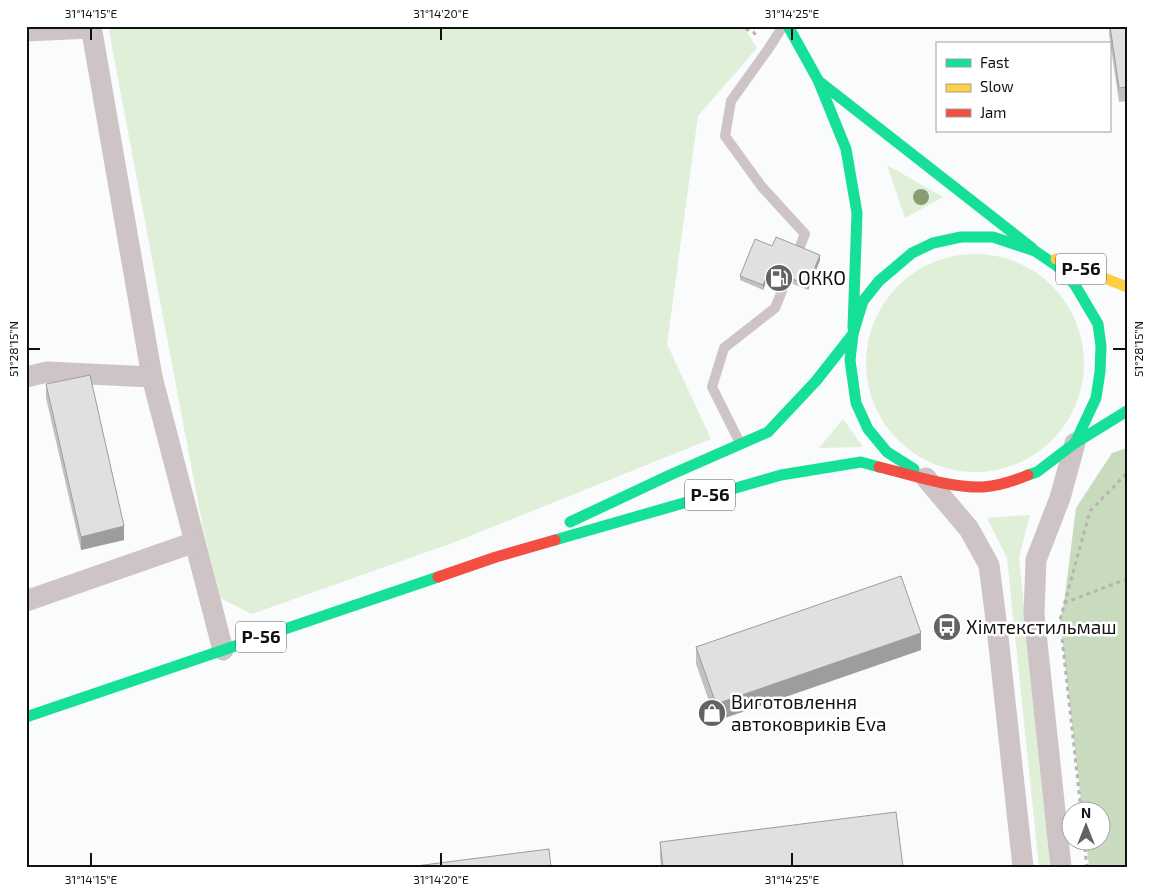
<svg xmlns="http://www.w3.org/2000/svg" width="1153" height="893" font-family="'Exo 2',sans-serif">
<style>
.green{fill:#e0efd8}
.forest{fill:#c8dbbe}
.lines{fill:none;stroke-linecap:round;stroke-linejoin:round}
.path{stroke:#b9b3b4;stroke-width:3;stroke-dasharray:4 4;stroke-linecap:butt}
.lane{stroke:#cec4c5;stroke-width:10}
.street{stroke:#cec4c5;stroke-width:21}
.fast{stroke:#16e098;stroke-width:11}
.slow{stroke:#ffcf43;stroke-width:11}
.jam{stroke:#f24e42;stroke-width:11}
.tree{fill:#889e72}
.wall{fill:#c1c1c2}
.shaded-wall{fill:#9d9d9e}
.building{fill:#e0e0e2;stroke:#9d9d9e}
.ticks{fill:none;stroke:#111112;stroke-width:2}
.labels{text-anchor:middle;stroke-width:5;stroke-linejoin:round;paint-order:stroke}
.shield{fill:#fff;stroke:#585859;stroke-width:1}
.shield-label{font-size:18px;font-weight:bold;fill:#111112}
.poi-label{font-size:19px;fill:#111112;stroke:#fff;text-anchor:start}
.neatline{fill:none;stroke:#111112;stroke-width:2}
.ticks-label{font-size:12px;text-anchor:middle;fill:#111112}
</style>
<rect width="100%" height="100%" fill="#fafbfd"/>
<!-- green -->
<g class="green">
<path d="M108 26H743L757 48 698 116 667 344 711 439 455 542 252 614 220 598 202 523Z"/>
<path d="M887 165 943 197 905 218Z"/>
<circle cx="975" cy="363" r="109"/>
<path d="M843 419 863 447 819 448Z"/>
<path d="M1030 515 1019 557 1051 867H1039L1007 558 987 518Z"/>
</g>
<!-- forest -->
<path class="forest" d="M1127 448V867H1089L1086 841 1100 840V810H1082L1060 620 1064 603 1076 508 1112 453Z"/>
<g class="lines">
<!-- path -->
<g class="path">
<path d="M738 26 753 32 757 36"/>
<path d="M1064 603 1127 579"/>
<path d="M1081 810 1060 620 1090 511 1127 473"/>
<path d="M1084 840 1087 867"/>
</g>
<!-- lane -->
<path class="lane" d="M740 443 712 387 724 348 775 308 805 234 762 187 725 136 731 101 769 48 783 26"/>
<!-- street -->
<g class="street">
<path d="M91 26 152 377 223 650"/>
<path d="M26 31 91 28"/>
<path d="M26 377 47 372 152 377"/>
<path d="M926 478 969 529 989 565 997 628 1023 867"/>
<path d="M26 601 195 542"/>
<path d="M1061 867 1034 614 1036 560 1060 498 1075 443"/>
</g>
<!-- fast -->
<g class="fast">
<path d="M788 26 818 80 846 149 857 213 853 328"/>
<path d="M820 82 1032 248"/>
<path d="M914 469 887 452 868 429 856 403 850 360 853 334 863 301 879 281 912 253 933 243 961 237H993L1035 251 1057 266 1075 285 1098 324 1101 346 1100 372 1096 398 1075 443"/>
<path d="M1028 475 1037 472 1075 443 1127 411"/>
<path d="M570 522 670 475 768 432 816 381 853 334"/>
<path d="M555 540 781 475 861 462 879 467"/>
<path d="M26 717 438 577"/>
</g>
<!-- slow -->
<path class="slow" d="M1056 259 1127 287"/>
<!-- jam -->
<g class="jam">
<path d="M879 467C912 475 949 488 983 487 999 486 1014 481 1028 475"/>
<path d="M438 577 496 557 555 540"/>
</g>
</g>
<!-- trees -->
<circle class="tree" cx="921" cy="197" r="8"/>
<!-- wall -->
<g class="wall">
<path d="M1109 26H1127V101L1119 102 1109 34Z"/>
<path d="M772 246 820 260 808 290 769 274 763 290 740 280V276Z"/>
<path d="M46 384 124 540 81 550 46 398Z"/>
<path d="M696 647 921 650 716 721 696 664Z"/>
<path d="M660 842 903 867H661L660 859Z"/>
</g>
<!-- shaded-wall -->
<g class="shaded-wall">
<path d="M820 255V260L808 290V285Z"/>
<path d="M769 270V274L763 290V285Z"/>
<path d="M124 526V540L81 550V537Z"/>
<path d="M921 633V650L716 721V704Z"/>
</g>
<!-- building -->
<g class="building">
<path d="M1110 26H1127V87L1119 88Z"/>
<path d="M776 237 820 255 808 285 769 270 763 285 740 276 755 239 772 246Z"/>
<path d="M90 375 124 526 81 537 46 384Z"/>
<path d="M901 576 921 633 716 704 696 647Z"/>
<path d="M896 812 903 867H663L660 842Z"/>
<path d="M549 849 551 867H408Z"/>
</g>
<!-- ticks -->
<path class="ticks" d="M91 28V40M441 28V40M792 28V40M28 349H40M1113 349H1126M91 853V866M441 853V866M792 853V866"/>
<!-- icons -->
<defs>
<symbol id="fuel-disc" viewBox="-11 -11 22 22"><circle r="9.5" fill="#636364" stroke="#fff"/><path d="M-5.5-6h7V0h2V4h1.3V-2.5L3-4.5l.8-.8L6-3V5H2.5V1h-1V6h-7ZM-4.2-4.7v3.2H.2V-4.7Z" fill="#fff"/></symbol>
<symbol id="bus-disc" viewBox="-11 -11 22 22"><circle r="9.5" fill="#636364" stroke="#fff"/><path d="M-5-6H5V4H4V6H2V4H-2V6H-4V4H-5ZM-3.5-4V0h7V-4ZM-3.5 1.2v1.5H-2V1.2ZM2 1.2v1.5H3.5V1.2Z" fill="#fff"/></symbol>
<symbol id="shop-disc" viewBox="-11 -11 22 22"><circle r="9.5" fill="#636364" stroke="#fff"/><path d="M-5-2.5h2.3a2.7 3.5 0 0 1 5.4 0H5L5.5 6h-11ZM-1.5-2.5h3a1.5 2.3 0 0 0-3 0Z" fill="#fff"/></symbol>
</defs>
<g fill-rule="evenodd">
<use href="#fuel-disc" x="763" y="262" width="32" height="32"/>
<use href="#bus-disc" x="931" y="611" width="32" height="32"/>
<use href="#shop-disc" x="696" y="697" width="32" height="32"/>
</g>
<g class="labels">
<!-- shield labels -->
<g class="shield">
<rect x="1056" y="253.5" width="50" height="31" rx="4"/>
<rect x="685" y="479.5" width="50" height="31" rx="4"/>
<rect x="236" y="621.5" width="50" height="31" rx="4"/>
</g>
<g class="shield-label">
<text x="1081" y="275">Р-56</text>
<text x="710" y="501">Р-56</text>
<text x="261" y="643">Р-56</text>
</g>
<!-- poi labels -->
<g class="poi-label">
<text x="798" y="285">ОККО</text>
<text x="966" y="634">Хімтекстильмаш</text>
<text x="731" y="709">Виготовлення<tspan x="731" dy="22">автоковриків Eva</tspan></text>
</g>
</g>
<!-- border -->
<rect width="1153" height="893" fill="none" stroke="#ffffff" stroke-width="55"/>
<!-- legend -->
<rect x="936" y="42" width="175" height="90" fill="#ffffff" stroke="#a0a0a0"/>
<rect x="946" y="59" width="25" height="8" fill="#16e098" stroke="#a0a0a0"/>
<text x="980" y="68" font-size="15" fill="#111112">Fast</text>
<rect x="946" y="84" width="25" height="8" fill="#ffcf43" stroke="#a0a0a0"/>
<text x="980" y="92" font-size="15" fill="#111112">Slow</text>
<rect x="946" y="109" width="25" height="8" fill="#f24e42" stroke="#a0a0a0"/>
<text x="980" y="118" font-size="15" fill="#111112">Jam</text>
<!-- north arrow -->
<g transform="translate(1086 826)"><circle r="24" fill="#ffffff" stroke="#a0a0a0"/>
<path d="M0-4L9 19L0 12L-9 19Z" fill="#636364"/>
<text y="-8" font-size="14" font-weight="bold" text-anchor="middle" fill="#111112">N</text>
</g>
<rect x="28" y="28" width="1098" height="838" class="neatline"/>
<g class="ticks-label">
<text x="91" y="18">31°14'15"E</text>
<text x="441" y="18">31°14'20"E</text>
<text x="792" y="18">31°14'25"E</text>
<text transform="translate(14 349) rotate(-90)" y="4">51°28'15"N</text>
<text transform="translate(1139 349) rotate(-90)" y="4">51°28'15"N</text>
<text x="91" y="884">31°14'15"E</text>
<text x="441" y="884">31°14'20"E</text>
<text x="792" y="884">31°14'25"E</text>
</g>
</svg>
